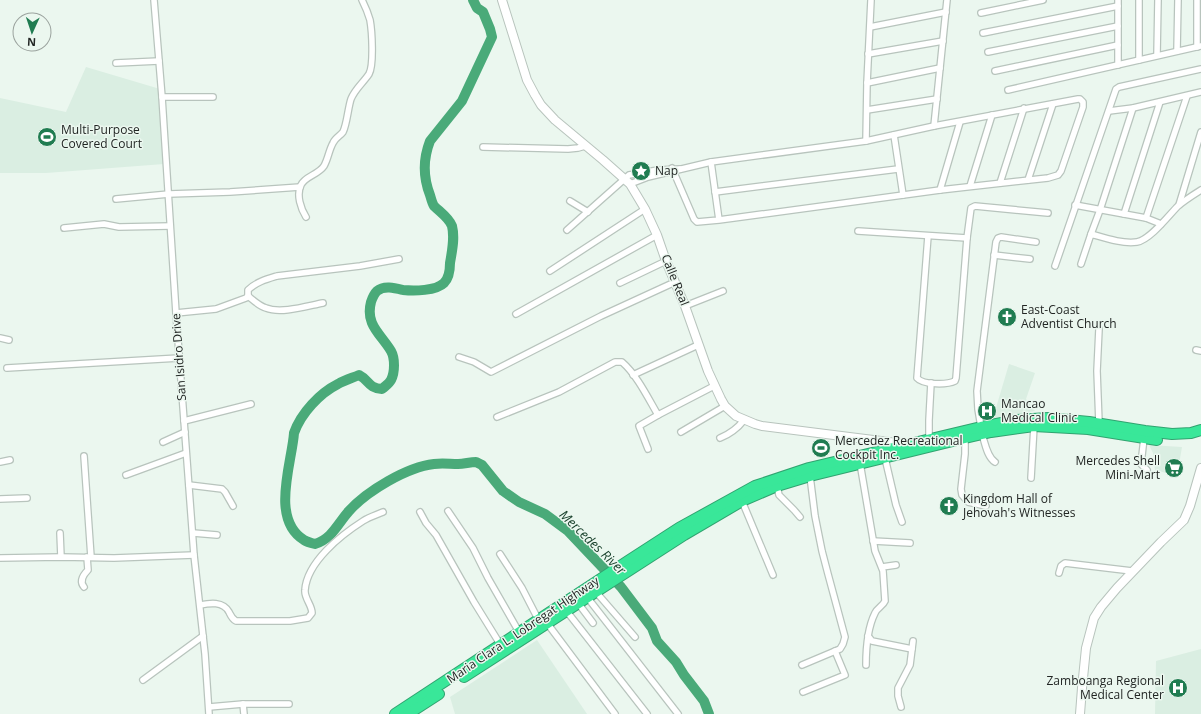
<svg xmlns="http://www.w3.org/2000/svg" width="1201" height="714" font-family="'Open Sans',sans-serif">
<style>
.built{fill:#daeee2}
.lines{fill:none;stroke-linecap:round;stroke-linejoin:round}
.river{stroke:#4aaa79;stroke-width:10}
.street-casing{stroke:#b8c4bd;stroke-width:8}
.secondary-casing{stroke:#b8c4bd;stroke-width:10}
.highway-casing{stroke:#31a370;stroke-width:12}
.street{stroke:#fff;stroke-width:5.5}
.secondary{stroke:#fff;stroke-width:8}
.highway{stroke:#39e799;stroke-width:10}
.labels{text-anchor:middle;stroke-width:3;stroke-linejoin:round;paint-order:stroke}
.poi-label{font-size:12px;fill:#222624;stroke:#ebf7ef;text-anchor:start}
.street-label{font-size:12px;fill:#222624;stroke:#ebf7ef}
.water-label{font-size:13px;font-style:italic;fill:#1a422d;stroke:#ebf7ef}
</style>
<rect width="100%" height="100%" fill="#ebf7ef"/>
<!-- built -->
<g class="built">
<path d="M86 67 160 89 164 164 46 173H0V98L66 112Z"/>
<path d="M1009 364 1035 373 1026 399 1035 411 993 418Z"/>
<path d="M1149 445 1182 447 1177 476 1155 470 1153 453Z"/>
<path d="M537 640 587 714H455L450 697Z"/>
<path d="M1201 649V714H1155L1156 661Z"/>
</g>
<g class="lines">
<!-- river -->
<path class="river" d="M473 0 477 8 483 12 490 29 492 37 462 101 430 141C423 159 423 177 430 195 431 198 432 203 434 206 440 212 449 218 452 226 455 238 452 251 450 263 450 269 449 278 444 283 436 291 414 291 403 290 395 288 384 285 377 291 374 294 372 299 371 302 365 325 381 334 391 351 395 358 395 372 391 380 389 384 385 386 382 389 368 388 369 380 359 375 352 378 345 380 338 384 320 393 301 413 294 433 292 463 270 519 304 540 307 542 311 543 315 544 332 539 338 523 349 511 367 491 407 467 434 464 442 463 450 464 458 464 464 464 470 462 476 462L482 465 503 491 519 502 545 514 568 531 621 587 652 628 657 641 676 662 684 675 704 701 709 714"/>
<defs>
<g id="street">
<path d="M154 0 162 97 176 313 194 555 205 654 209 714"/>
<path d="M1118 0V65"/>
<path d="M1139 0V60"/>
<path d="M981 13 1043 0"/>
<path d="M870 27 946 12"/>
<path d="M983 33 1118 6"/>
<path d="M1197 47V0"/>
<path d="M1177 51 1178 0"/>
<path d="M988 52 1118 26"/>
<path d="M868 54 943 41"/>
<path d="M1157 55 1158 0"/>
<path d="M116 63 159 61"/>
<path d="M995 71 1118 45"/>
<path d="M867 83 940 68"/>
<path d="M1008 90 1201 46"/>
<path d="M162 97H213"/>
<path d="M867 110 937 99"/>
<path d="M1109 111 1133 108 1201 92"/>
<path d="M934 126 947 0"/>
<path d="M894 135 903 195"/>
<path d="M866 141 867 83 871 0"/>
<path d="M483 147 568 149 578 148 585 146"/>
<path d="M672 168 694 219 697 222 719 220 940 190 1048 178 1058 175 1061 171 1083 107V102L1080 99H1078L934 126 866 141 711 162 719 220"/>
<path d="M1028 180 1053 104"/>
<path d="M1000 183 1024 108"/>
<path d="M630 184 648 177 711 162"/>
<path d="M970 186 992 115"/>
<path d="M940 190 960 122"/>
<path d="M715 192 898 169"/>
<path d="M116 199 169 194 230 192 300 187"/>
<path d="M570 201 588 212"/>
<path d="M1075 205 1146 218 1161 224"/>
<path d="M1179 205 1201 132"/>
<path d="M1124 214 1160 102"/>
<path d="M306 217C301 209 296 195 301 185 305 176 318 175 324 166 328 159 329 150 333 143 335 138 340 136 343 132 347 124 348 108 351 99 355 89 363 83 369 74 374 65 372 31 370 20 368 13 365 6 362 0"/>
<path d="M1146 218 1187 96"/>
<path d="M64 228 104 224 119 227 170 226"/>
<path d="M567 230 629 175 658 170 680 169"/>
<path d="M858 231 967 238"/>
<path d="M1091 234 1100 210 1133 108"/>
<path d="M928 236 917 378C923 385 947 385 955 381L956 378 967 238 971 208 975 206 1048 213"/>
<path d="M994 255 1030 259"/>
<path d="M1081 264 1091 234C1105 238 1122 244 1137 242 1150 240 1169 215 1178 206 1185 200 1193 195 1201 190"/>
<path d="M1055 266 1116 89 1119 87 1201 69"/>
<path d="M550 271 645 209"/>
<path d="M620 283 666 261"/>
<path d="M248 296C253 300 259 306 266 308 281 314 307 306 323 303"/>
<path d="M685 306 723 291"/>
<path d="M176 313 216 309 246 298 248 296V290C256 282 267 279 277 276L360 266 399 259"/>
<path d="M516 314 657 235"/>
<path d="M0 338 9 340"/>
<path d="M1196 350 1201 351"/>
<path d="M459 357 474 362 491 372 601 316 675 282"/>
<path d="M7 368 179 358"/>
<path d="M633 375 698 345"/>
<path d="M497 417 559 392 615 362H622C637 375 648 398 658 415L714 386"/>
<path d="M184 421 251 404"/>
<path d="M1099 423 1097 371 1099 329"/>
<path d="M981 427 978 409 977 391 996 242 998 238 1001 237 1036 242"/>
<path d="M681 432 725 406"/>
<path d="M982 434C985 443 987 457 995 462"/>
<path d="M720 438C730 434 737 429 744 420"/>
<path d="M965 438V454L961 489 962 495 968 502 986 506"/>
<path d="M1144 438 1141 464 1147 470"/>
<path d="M929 439V420L931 383"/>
<path d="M163 442 185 432"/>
<path d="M648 449 639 426 658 415"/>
<path d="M84 456 91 557"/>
<path d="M885 458 896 505 902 522"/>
<path d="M0 462 10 460"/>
<path d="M860 463 875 551 883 571 885 601C883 606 877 608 875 613 867 629 866 648 866 665"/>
<path d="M126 475 186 453"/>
<path d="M1031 478 1034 426"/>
<path d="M189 485 222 489 225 492 233 506"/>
<path d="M777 486 779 495 794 510 800 517"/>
<path d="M0 499 27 498"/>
<path d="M742 501 773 575"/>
<path d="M448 511 473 548 488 578 519 632"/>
<path d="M420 512 426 523 436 535 474 602 500 644"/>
<path d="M60 533 61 557"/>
<path d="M193 533 217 535"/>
<path d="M873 541 910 543"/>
<path d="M500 554 522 588 538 619"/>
<path d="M0 558 61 557 114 558 194 555"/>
<path d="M882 567 896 565"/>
<path d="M1059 573 1061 566 1065 563 1132 571"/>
<path d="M84 587C79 581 83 575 88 570L87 557"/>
<path d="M596 592 635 637"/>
<path d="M587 597 678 714"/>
<path d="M578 603 593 623"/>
<path d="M200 605C210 603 223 601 229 612 231 616 232 619 236 621H290L308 618 312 613C312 605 304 598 305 590 307 562 341 535 363 521 369 517 376 515 383 512"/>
<path d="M565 609 647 714"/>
<path d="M547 623 615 714"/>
<path d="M868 636 872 641 912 649"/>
<path d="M802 665 840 649 843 644 845 637 828 574 822 551 815 516 810 476"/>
<path d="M143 680 203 636"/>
<path d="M803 692 845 675 835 651"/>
<path d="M243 704 244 714"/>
<path d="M209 707 243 704H289"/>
<path d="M901 707 898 696V688L910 665 913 641"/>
</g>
<g id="secondary">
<path d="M502 0 527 80 535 95 541 105 555 120 603 160 630 184 645 209 657 235 666 261 685 306 708 371 721 399 725 406 736 416 755 424 762 426 905 444"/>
<path d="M1080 714 1082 688 1086 648 1094 618 1101 607 1117 588 1161 542 1184 520 1190 506 1201 468"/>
</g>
<g id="highway">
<path d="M464 677 684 535 742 501 777 486 810 476 965 438 991 432 1034 426 1088 429 1157 440"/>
<path d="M395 714 628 561 679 528 755 486 809 468 981 427 1017 420 1048 418 1089 422 1145 431 1172 434 1191 433 1201 430"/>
<path d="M408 714 439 694"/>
</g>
</defs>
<!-- street casing -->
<use href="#street" class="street-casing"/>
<!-- secondary casing -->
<use href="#secondary" class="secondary-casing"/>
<!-- highway casing -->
<use href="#highway" class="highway-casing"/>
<!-- street -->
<use href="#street" class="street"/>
<!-- secondary -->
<use href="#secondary" class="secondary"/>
<!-- highway -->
<use href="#highway" class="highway"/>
</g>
<!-- icons -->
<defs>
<symbol id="stadium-disc" viewBox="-11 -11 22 22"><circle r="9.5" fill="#207c51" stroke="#ebf7ef"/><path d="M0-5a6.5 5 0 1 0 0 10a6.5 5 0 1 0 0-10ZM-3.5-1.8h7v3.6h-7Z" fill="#fff"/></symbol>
<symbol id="sight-disc" viewBox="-11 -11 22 22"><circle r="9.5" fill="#207c51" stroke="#ebf7ef"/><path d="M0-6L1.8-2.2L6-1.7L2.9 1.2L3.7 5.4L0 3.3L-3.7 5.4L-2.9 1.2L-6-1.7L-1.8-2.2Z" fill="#fff"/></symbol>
<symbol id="church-disc" viewBox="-11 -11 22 22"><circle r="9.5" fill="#207c51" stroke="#ebf7ef"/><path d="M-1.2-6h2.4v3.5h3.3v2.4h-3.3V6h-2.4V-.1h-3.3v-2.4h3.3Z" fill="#fff"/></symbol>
<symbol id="hospital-disc" viewBox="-11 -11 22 22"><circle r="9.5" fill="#207c51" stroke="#ebf7ef"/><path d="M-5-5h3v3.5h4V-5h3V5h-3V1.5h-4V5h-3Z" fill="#fff"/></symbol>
<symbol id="supermarket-disc" viewBox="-11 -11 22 22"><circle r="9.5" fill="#207c51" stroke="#ebf7ef"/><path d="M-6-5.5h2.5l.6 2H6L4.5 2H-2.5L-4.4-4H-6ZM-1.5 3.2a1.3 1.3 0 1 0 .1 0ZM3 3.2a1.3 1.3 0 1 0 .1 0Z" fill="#fff"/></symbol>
</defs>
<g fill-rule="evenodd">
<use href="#stadium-disc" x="36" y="126" width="22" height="22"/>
<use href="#sight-disc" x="630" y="160" width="22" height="22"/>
<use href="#church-disc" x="996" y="306" width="22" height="22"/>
<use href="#hospital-disc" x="976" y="400" width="22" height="22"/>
<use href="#stadium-disc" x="810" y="437" width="22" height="22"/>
<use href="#supermarket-disc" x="1163" y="457" width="22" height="22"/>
<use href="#church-disc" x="938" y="495" width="22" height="22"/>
<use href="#hospital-disc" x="1167" y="677" width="22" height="22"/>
</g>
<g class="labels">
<!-- poi labels -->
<g class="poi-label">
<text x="61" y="134">Multi-Purpose<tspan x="61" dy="14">Covered Court</tspan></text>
<text x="655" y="175">Nap</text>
<text x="1021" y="314">East-Coast<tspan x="1021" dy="14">Adventist Church</tspan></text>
<text x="1001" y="408">Mancao<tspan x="1001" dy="14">Medical Clinic</tspan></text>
<text x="835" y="445">Mercedez Recreational<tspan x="835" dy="14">Cockpit Inc.</tspan></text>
<text x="1160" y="465" text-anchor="end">Mercedes Shell<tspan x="1160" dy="14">Mini-Mart</tspan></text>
<text x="963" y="503">Kingdom Hall of<tspan x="963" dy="14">Jehovah's Witnesses</tspan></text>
<text x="1164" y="685" text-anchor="end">Zamboanga Regional<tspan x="1164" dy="14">Medical Center</tspan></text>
</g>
<!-- street labels -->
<g class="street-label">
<text transform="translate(675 280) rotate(68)" y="4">Calle Real</text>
<text transform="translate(179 357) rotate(-94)" y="4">San Isidro Drive</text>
<text transform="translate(523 630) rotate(-34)" y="4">Maria Clara L. Lobregat Highway</text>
</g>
<!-- water labels -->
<g class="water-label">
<text transform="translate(593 542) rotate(44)" y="5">Mercedes River</text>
</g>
</g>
<!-- north arrow -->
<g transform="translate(32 32) rotate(183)"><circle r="19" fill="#ebf7ef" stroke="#9ba39e"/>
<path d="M0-3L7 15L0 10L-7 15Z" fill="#207c51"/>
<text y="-6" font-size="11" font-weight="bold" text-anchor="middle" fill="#222624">N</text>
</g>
</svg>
